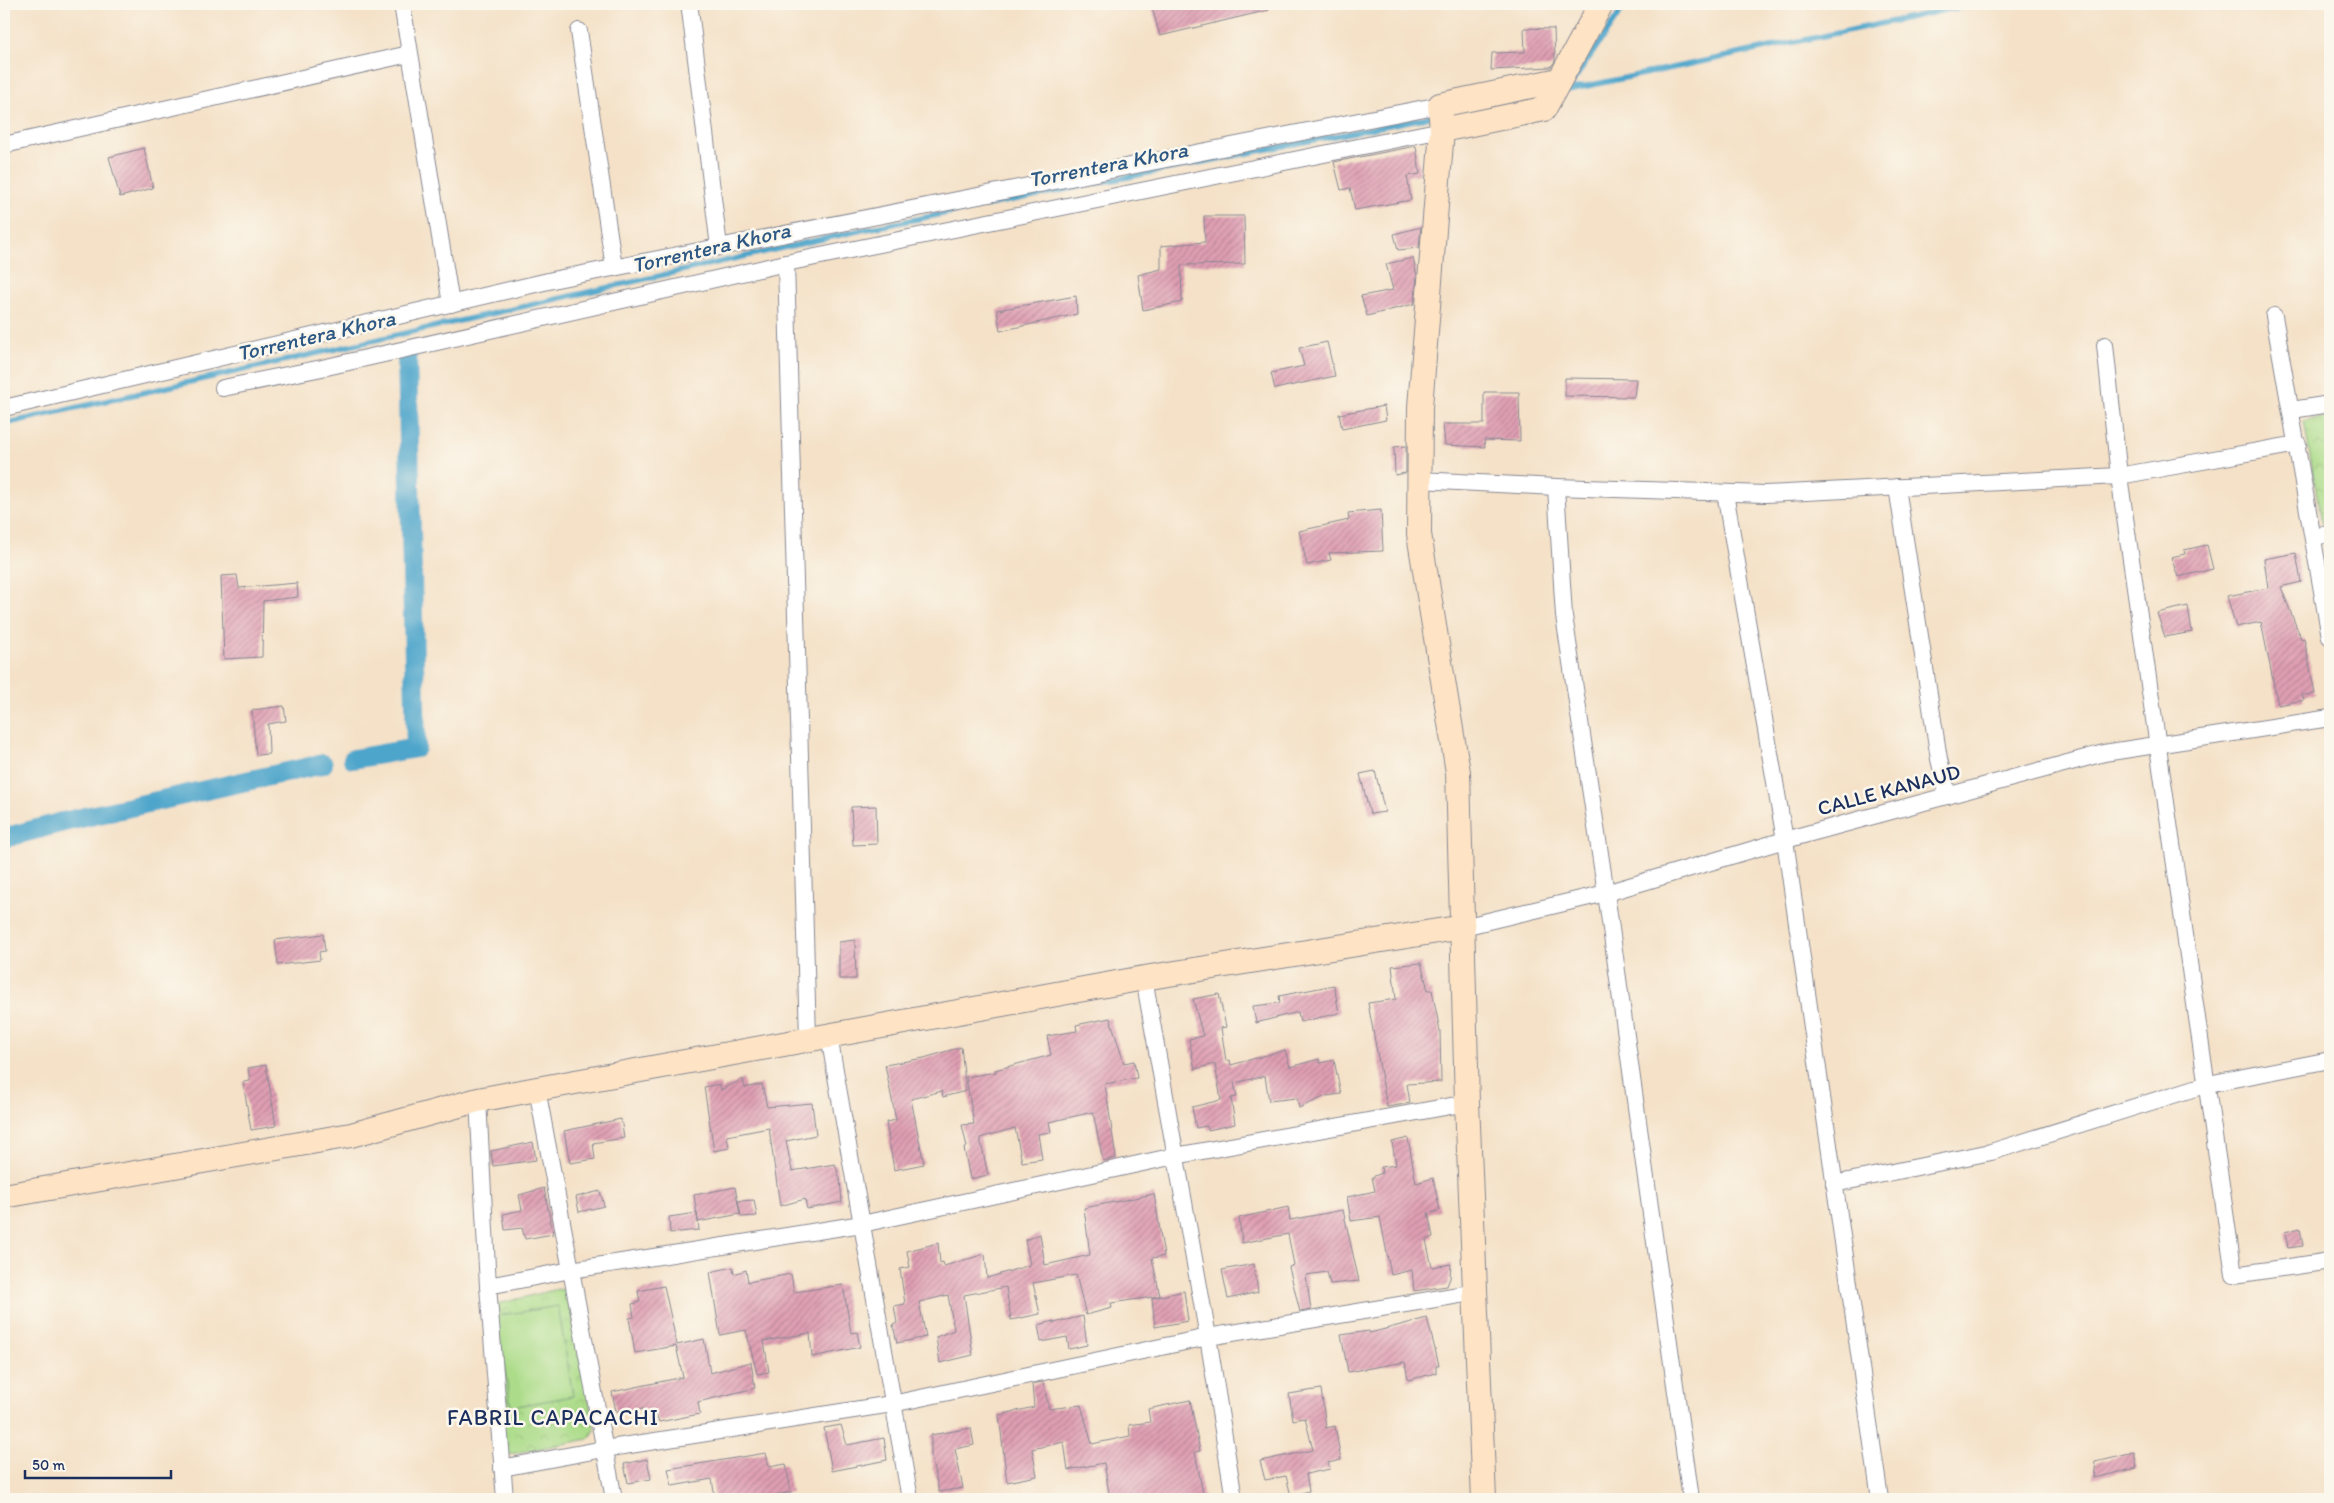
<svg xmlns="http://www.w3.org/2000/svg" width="2334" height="1503" font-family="Itim,sans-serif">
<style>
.park{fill:url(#park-crowns);stroke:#648674}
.pitch{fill:#acdc89;stroke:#648674}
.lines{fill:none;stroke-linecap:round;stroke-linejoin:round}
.stream{stroke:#4ea5cb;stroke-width:5.5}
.canal{stroke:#4ea5cb;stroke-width:20}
.building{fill:url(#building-hatch)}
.street-casing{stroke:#888892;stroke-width:18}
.secondary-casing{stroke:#888892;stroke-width:26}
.street{stroke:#fff;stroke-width:16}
.secondary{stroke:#fee4c5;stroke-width:24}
.labels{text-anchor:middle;stroke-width:5;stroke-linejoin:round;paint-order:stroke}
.street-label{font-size:21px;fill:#1b2f5e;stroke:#fbf7ec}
.water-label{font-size:22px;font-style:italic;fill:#2d5884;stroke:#fbf7ec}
.neighbourhood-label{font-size:22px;letter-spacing:1px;fill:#1b2f5e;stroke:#fbf7ec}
</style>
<defs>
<pattern id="park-crowns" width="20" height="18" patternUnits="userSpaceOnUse" patternTransform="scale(1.25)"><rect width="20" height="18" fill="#acdc89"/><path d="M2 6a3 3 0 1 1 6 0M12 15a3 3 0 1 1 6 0" fill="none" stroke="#93bd79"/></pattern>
<pattern id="building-hatch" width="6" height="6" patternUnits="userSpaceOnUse" patternTransform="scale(1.25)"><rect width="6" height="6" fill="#e09fb3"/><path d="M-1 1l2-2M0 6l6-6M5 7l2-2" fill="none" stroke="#b58295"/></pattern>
</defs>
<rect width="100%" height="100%" fill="#fbf7ec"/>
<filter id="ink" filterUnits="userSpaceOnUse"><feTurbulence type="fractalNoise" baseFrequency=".02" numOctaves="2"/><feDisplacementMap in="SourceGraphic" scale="10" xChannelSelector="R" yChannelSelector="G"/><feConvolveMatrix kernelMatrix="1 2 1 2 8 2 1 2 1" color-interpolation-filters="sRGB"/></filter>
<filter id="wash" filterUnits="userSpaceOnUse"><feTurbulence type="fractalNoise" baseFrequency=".0096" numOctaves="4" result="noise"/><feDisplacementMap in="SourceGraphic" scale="20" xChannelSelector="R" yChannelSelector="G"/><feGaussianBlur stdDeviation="1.12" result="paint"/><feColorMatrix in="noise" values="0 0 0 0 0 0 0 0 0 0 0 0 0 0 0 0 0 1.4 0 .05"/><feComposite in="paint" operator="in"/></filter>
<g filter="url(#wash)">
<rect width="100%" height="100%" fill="#f4e1c7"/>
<!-- park -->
<g class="park">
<path d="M2330 416V524L2322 525 2304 421Z"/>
<path d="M558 1289 568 1291 595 1430 589 1439 505 1455 493 1305Z"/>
</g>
<!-- pitch -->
<path class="pitch" d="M558 1306 573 1396 511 1407 496 1316Z"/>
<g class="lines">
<!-- stream -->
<g class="stream">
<path d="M1567 90 1626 4"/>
<path d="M1568 90 1974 4"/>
<path d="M4 424 862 230 1429 117"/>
</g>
<!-- canal -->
<g class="canal">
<path d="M353 759 416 748 407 354"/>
<path d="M4 838 63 822 323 764"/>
</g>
</g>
<g id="blocks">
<!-- building -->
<g class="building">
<path d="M1151 4H1268L1269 10 1160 36Z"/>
<path d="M1524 28 1554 29 1555 61 1551 67 1491 70 1492 53 1525 52Z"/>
<path d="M1416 146 1420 174 1407 176 1411 200 1355 210 1350 188 1341 190 1334 162Z"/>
<path d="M144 148 153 188 120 197 109 157Z"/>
<path d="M1204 216H1244L1245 264 1181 265 1182 302 1143 310 1138 275 1161 269V246L1205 242Z"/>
<path d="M1421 227 1419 248 1398 250 1394 234Z"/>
<path d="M1413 258 1417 276 1414 304 1367 316 1361 296 1393 290 1386 264Z"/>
<path d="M1076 296 1077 314 1000 331 997 310Z"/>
<path d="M1327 342 1335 376 1275 389 1271 373 1304 366 1299 348Z"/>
<path d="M1565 378 1636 379 1634 397 1565 396Z"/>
<path d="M1484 392H1519L1520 441 1484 440 1485 447 1445 445 1443 424H1484Z"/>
<path d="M1384 406 1386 420 1342 429 1339 414Z"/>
<path d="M1406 446V473L1395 475 1394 447Z"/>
<path d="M1381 510 1383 551 1329 553 1331 560 1307 565 1299 531 1349 520 1348 513Z"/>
<path d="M2207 545 2213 569 2178 577 2171 557 2185 554 2184 550Z"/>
<path d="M2296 553 2301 582 2281 587 2301 639 2304 638 2315 694 2302 695 2304 700 2278 705 2261 622 2236 627 2227 596 2268 588 2264 559Z"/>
<path d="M237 575 239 588 297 583 298 597 263 601 262 657 224 659 221 576Z"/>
<path d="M2188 606 2192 632 2165 637 2157 613Z"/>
<path d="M284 706 286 721 268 724 269 754 256 755 252 710Z"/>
<path d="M1375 771 1385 812 1370 814 1360 774Z"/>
<path d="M876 806 877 844 853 845 851 807Z"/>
<path d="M323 934 325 951 319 952 320 960 278 965 275 940Z"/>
<path d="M855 940 856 979H839V942Z"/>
<path d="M1421 963 1428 990H1432L1440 1031 1441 1082 1407 1084 1410 1103 1387 1107 1368 1003 1396 999 1392 966Z"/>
<path d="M1334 985 1339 1013 1300 1022 1298 1012 1256 1023 1253 1006 1280 1003 1279 996Z"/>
<path d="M1219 994 1226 1027 1221 1028 1226 1061 1230 1060 1231 1065 1285 1050 1290 1067 1319 1059 1320 1063 1334 1060 1341 1094 1326 1096 1299 1108 1297 1098 1269 1101 1265 1076 1234 1083 1237 1097 1231 1098 1235 1124 1208 1130 1207 1126 1196 1128 1192 1107 1221 1100 1215 1064 1195 1069 1189 1039 1203 1036 1193 999Z"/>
<path d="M1110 1018 1124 1063 1134 1061 1137 1078 1105 1084 1116 1158 1103 1161 1093 1112 1049 1122 1051 1132 1038 1134 1042 1159 1022 1162 1015 1128 980 1138 988 1175 970 1179 964 1148 967 1147 962 1125 974 1124 966 1077 996 1072 995 1070 1051 1055 1047 1036 1077 1031 1076 1025Z"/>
<path d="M961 1047 966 1091 943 1097 942 1091 911 1099 924 1164 894 1170 886 1122 896 1120 885 1065 924 1058Z"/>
<path d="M266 1065 276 1126 251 1130 243 1082 250 1081 248 1068Z"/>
<path d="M743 1079 745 1088 762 1084 767 1107 812 1103 816 1135 786 1141 792 1171 835 1164 840 1179 842 1202 807 1209 805 1199 780 1206 769 1128 727 1136 729 1148 714 1151 704 1087 720 1084 721 1090Z"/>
<path d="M621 1119 624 1138 593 1143 595 1159 570 1163 564 1131Z"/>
<path d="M1408 1138 1416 1183 1433 1178 1440 1211 1428 1213 1433 1237 1426 1240 1432 1267 1451 1264 1450 1278 1447 1286 1414 1291 1412 1270 1391 1275 1380 1217 1351 1221 1347 1197 1375 1191 1372 1177 1382 1173 1381 1167 1396 1165 1392 1142Z"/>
<path d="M533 1142 536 1160 493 1166 491 1151Z"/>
<path d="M735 1187 740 1214 698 1222 694 1195Z"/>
<path d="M544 1188 553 1234 525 1239 522 1228 505 1230 503 1214 522 1210 519 1195Z"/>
<path d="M600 1191 604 1206 579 1212 576 1197Z"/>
<path d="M1154 1194 1164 1256 1152 1258 1160 1296 1111 1303 1112 1308 1086 1315 1076 1275 1033 1283 1040 1314 1011 1320 1006 1287 964 1295 973 1355 940 1363 936 1337 954 1330 948 1295 919 1302 926 1337 897 1343 893 1325 897 1323 894 1306 905 1304 900 1269 910 1267 907 1251 938 1243 940 1263 943 1262 944 1266 985 1254 987 1278 1030 1265 1025 1240 1040 1234 1045 1265 1090 1255 1084 1208Z"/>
<path d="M754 1200 757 1216 741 1217 738 1201Z"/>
<path d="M1288 1207 1290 1220 1343 1210 1359 1281 1330 1284 1327 1272 1306 1275 1311 1310 1300 1312 1289 1267 1294 1265 1288 1234 1242 1243 1239 1218Z"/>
<path d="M697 1213 699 1230 670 1233 669 1217Z"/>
<path d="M2300 1228 2303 1246 2288 1248 2285 1232Z"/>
<path d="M1254 1264 1258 1292 1228 1299 1222 1270Z"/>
<path d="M733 1267 734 1274 746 1270 748 1282 791 1274 794 1292 843 1285 851 1333 857 1332 860 1347 812 1357 810 1333 764 1341 769 1372 757 1374 746 1330 720 1335 710 1272Z"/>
<path d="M664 1286 677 1345 704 1339 710 1373 751 1362 755 1388 698 1402 700 1414 659 1422 656 1413 646 1414 644 1409 616 1411 612 1392 683 1377 676 1346 635 1353 629 1318 634 1317 632 1304 640 1302 638 1291Z"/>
<path d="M1184 1291 1188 1321 1155 1327 1152 1298Z"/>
<path d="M1083 1316 1087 1345 1069 1349 1067 1337 1041 1342 1038 1325 1054 1321V1323Z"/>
<path d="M1427 1318 1439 1365 1436 1366V1373L1408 1380 1405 1362 1348 1372 1341 1335 1369 1331 1370 1333Z"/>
<path d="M1043 1382 1049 1409 1081 1405 1092 1444 1130 1436 1129 1425 1150 1422 1148 1409 1190 1400 1200 1451 1195 1452 1204 1499H1110L1104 1463 1068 1470 1064 1442 1032 1449 1037 1476 1007 1482 999 1415 1034 1407 1032 1384Z"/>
<path d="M1321 1389 1326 1428 1335 1426 1341 1460 1328 1463 1330 1469 1306 1474 1309 1491 1291 1496 1286 1476 1265 1480 1260 1461 1313 1450 1305 1418 1293 1420 1289 1394Z"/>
<path d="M841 1425 847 1445 884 1438 887 1460 832 1471 824 1428Z"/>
<path d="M971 1428 974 1445 955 1449 963 1488 939 1492 931 1457V1435Z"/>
<path d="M766 1453 769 1467 786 1464 791 1492 756 1499H715L712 1479 672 1486 668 1469Z"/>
<path d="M2134 1453 2137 1468 2094 1478 2096 1462Z"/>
<path d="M647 1459 651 1479 628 1483 624 1464Z"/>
</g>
</g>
</g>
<g filter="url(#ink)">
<use href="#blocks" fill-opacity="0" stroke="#888892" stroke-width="1"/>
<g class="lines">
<defs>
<g id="street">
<path d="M402 4 451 304"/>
<path d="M690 10 719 247"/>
<path d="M579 31 614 268"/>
<path d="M4 145 409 54"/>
<path d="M786 263 808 1039"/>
<path d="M2274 316 2330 637"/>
<path d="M2105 345 2119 476 2234 1275 2330 1261"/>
<path d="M223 388 322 368 786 263 1442 130"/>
<path d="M4 408 557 279 1440 105"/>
<path d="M2292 410 2330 404"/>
<path d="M1419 480 1556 487 1765 494 2119 476 2298 444"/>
<path d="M1556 487 1564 616 1606 893 1691 1499"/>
<path d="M1897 487 1939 759 1948 796"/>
<path d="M1725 493 1785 840 1880 1499"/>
<path d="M2313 537 2330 534"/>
<path d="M1463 927 1606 893 1785 840 2104 753 2330 718"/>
<path d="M1144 978 1208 1337 1234 1499"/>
<path d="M829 1036 910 1499"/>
<path d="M537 1089 614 1499"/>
<path d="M478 1100 488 1286 505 1499"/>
<path d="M1834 1184 1991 1152 2208 1084 2330 1060"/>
<path d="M488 1286 571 1270 862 1224 1175 1156 1467 1103"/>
<path d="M502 1468 604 1449 892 1404 1208 1337 1477 1292"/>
</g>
<g id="secondary">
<path d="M1442 130 1544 109 1601 4"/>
<path d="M4 1196 351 1135 478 1100 537 1089 1144 978 1463 927"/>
<path d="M1484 1499 1467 1103 1458 772 1419 534 1420 407 1442 130 1440 105 1559 80"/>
</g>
</defs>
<!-- street casing -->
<use href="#street" class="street-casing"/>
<!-- secondary casing -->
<use href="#secondary" class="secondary-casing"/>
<!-- street -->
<use href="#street" class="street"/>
<!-- secondary -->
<use href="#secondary" class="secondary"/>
</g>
</g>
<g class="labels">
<!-- street labels -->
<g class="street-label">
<text transform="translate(1889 790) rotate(-15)" y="7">CALLE KANAUD</text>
</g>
<!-- water labels -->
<g class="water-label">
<text transform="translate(1108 164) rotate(-11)" y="8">Torrentera Khora</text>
<text transform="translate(711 247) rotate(-13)" y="8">Torrentera Khora</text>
<text transform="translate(316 335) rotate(-13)" y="8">Torrentera Khora</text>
</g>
<!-- neighbourhood labels -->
<g class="neighbourhood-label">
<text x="553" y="1425">FABRIL CAPACACHI</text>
</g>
</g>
<!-- margin -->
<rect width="2334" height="1503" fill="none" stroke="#fbf7ec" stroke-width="20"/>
<!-- scale -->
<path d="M25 1470v8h146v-8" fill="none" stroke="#1b2f5e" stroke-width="2.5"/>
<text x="32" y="1470" font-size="15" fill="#1b2f5e" stroke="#fbf7ec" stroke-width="4" paint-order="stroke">50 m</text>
</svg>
